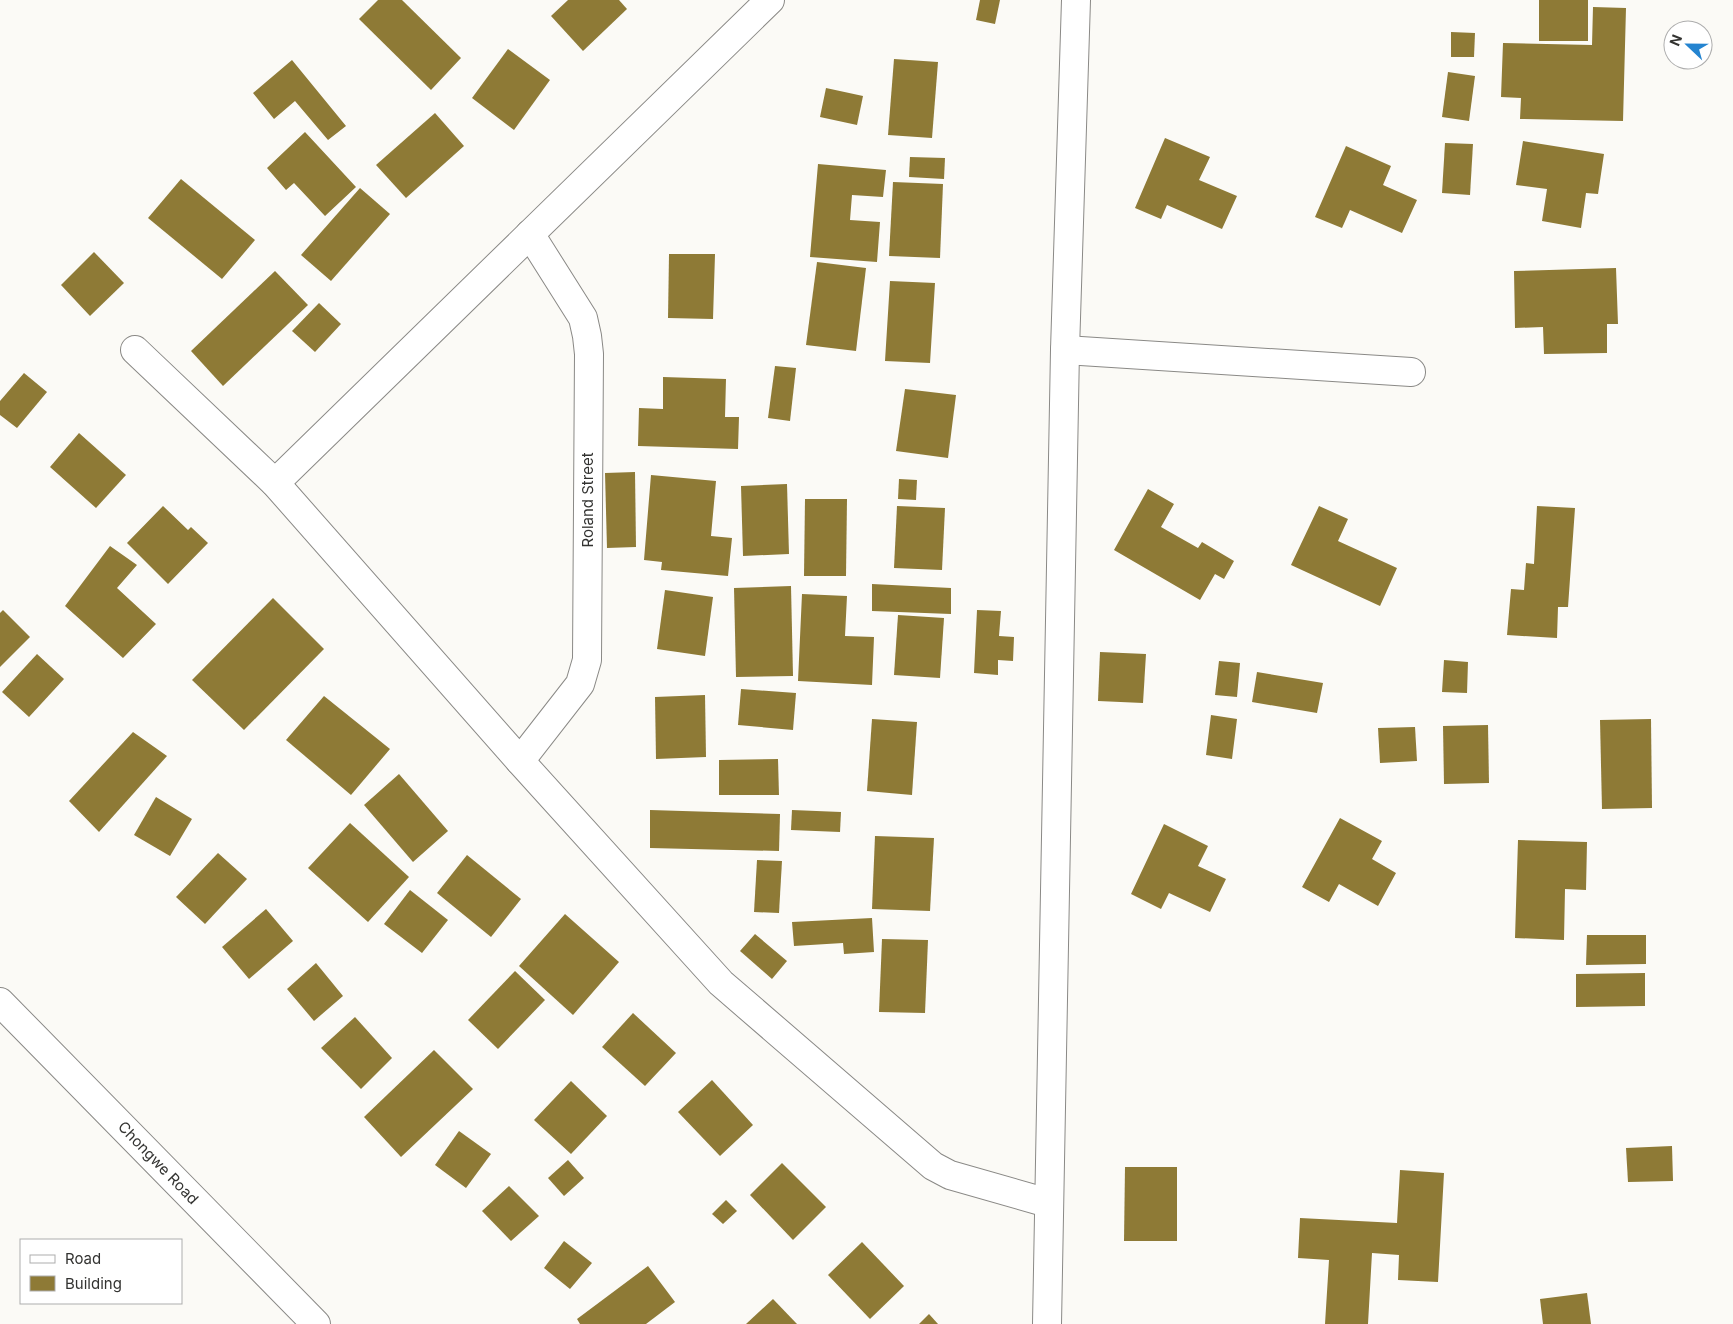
<svg xmlns="http://www.w3.org/2000/svg" width="1733" height="1324" font-family="Inter,sans-serif">
<style>
.building{fill:#8e7a36}
.lines{fill:none;stroke-linecap:round;stroke-linejoin:round}
.minor-casing{stroke:#8a8986;stroke-width:30}
.minor{stroke:#fff;stroke-width:28}
.labels{text-anchor:middle;stroke-width:4.5;stroke-linejoin:round;paint-order:stroke}
.street-label{font-size:15px;fill:#333331;stroke:#fff}
</style>
<rect width="100%" height="100%" fill="#fbfaf6"/>
<!-- building -->
<g class="building">
<path d="M378 0H402L461 58 431 90 359 19Z"/>
<path d="M568 0H619L627 9 583 51 551 16Z"/>
<path d="M980 0H1000L995 24 976 20Z"/>
<rect x="1539" y="0" width="49" height="41"/>
<path d="M1593 7 1626 8 1623 121 1520 119 1521 98 1501 97 1503 43 1592 45Z"/>
<path d="M1451 32 1475 33 1474 57H1451Z"/>
<path d="M508 49 550 80 514 130 472 98Z"/>
<path d="M894 59 938 62 932 138 888 135Z"/>
<path d="M292 60 346 126 328 140 295 101 274 119 253 93Z"/>
<path d="M1448 72 1475 76 1469 121 1442 117Z"/>
<path d="M826 88 863 96 857 125 820 117Z"/>
<path d="M435 113 464 146 406 198 376 165Z"/>
<path d="M305 132 356 187 325 216 294 183 286 190 267 168Z"/>
<path d="M1165 138 1210 157 1199 180 1237 196 1222 229 1167 205 1161 219 1135 208Z"/>
<path d="M1523 141 1604 154 1598 194 1586 193 1581 228 1542 221 1547 189 1516 185Z"/>
<path d="M1445 143 1473 144 1470 195 1442 193Z"/>
<path d="M1346 146 1391 166 1383 185 1417 200 1402 233 1350 210 1342 228 1315 217Z"/>
<path d="M910 157 945 158 944 179 909 177Z"/>
<path d="M818 164 886 170 883 197 852 195 850 220 880 222 877 262 810 257Z"/>
<path d="M181 179 255 240 222 279 148 218Z"/>
<path d="M893 182 943 184 940 258 889 256Z"/>
<path d="M360 188 390 214 331 281 301 255Z"/>
<path d="M94 252 124 283 90 316 61 285Z"/>
<path d="M669 254H715L713 319 668 318Z"/>
<path d="M817 262 866 268 856 351 806 345Z"/>
<path d="M1616 268 1618 324H1607V353L1544 354 1543 327 1515 328 1514 271Z"/>
<path d="M275 271 308 305 223 386 191 351Z"/>
<path d="M890 281 935 283 930 363 885 361Z"/>
<path d="M319 303 341 324 315 352 292 331Z"/>
<path d="M775 366 796 368 790 421 768 418Z"/>
<path d="M24 373 47 392 17 428 0 415V401Z"/>
<path d="M663 377 726 379 725 417H739L738 449 638 446 639 408 663 409Z"/>
<path d="M905 389 956 395 948 458 896 451Z"/>
<path d="M79 433 126 475 96 508 50 467Z"/>
<path d="M635 472 636 547 607 548 605 473Z"/>
<path d="M651 475 716 481 711 536 732 538 728 576 661 570 662 562 644 560Z"/>
<path d="M899 479 917 480 916 500 898 499Z"/>
<path d="M787 484 789 554 743 556 741 486Z"/>
<path d="M1148 489 1174 504 1161 527 1198 548 1202 542 1234 561 1224 579 1215 574 1200 600 1114 550Z"/>
<path d="M805 499H847L846 576H804Z"/>
<path d="M163 506 188 530 191 527 208 543 168 584 127 543Z"/>
<path d="M897 506 945 508 942 570 894 568Z"/>
<path d="M1319 506 1348 519 1338 541 1397 568 1380 606 1291 565Z"/>
<path d="M1537 506 1575 508 1568 607H1558L1557 638 1507 635 1511 589 1524 590 1526 563 1534 564Z"/>
<path d="M110 546 137 565 117 588 156 624 123 658 65 606Z"/>
<path d="M872 584 951 588V614L872 611Z"/>
<path d="M791 586 793 676 736 677 734 588Z"/>
<path d="M665 590 713 597 705 656 657 649Z"/>
<path d="M802 594 847 596 845 636 874 637 872 685 798 681Z"/>
<path d="M273 598 324 649 244 730 192 680Z"/>
<path d="M3 610 30 637 0 667V613Z"/>
<path d="M977 610 1001 611 999 636 1014 637 1013 661 998 660V675L974 673Z"/>
<path d="M898 615 944 618 940 678 894 675Z"/>
<path d="M1100 652 1146 654 1143 703 1098 701Z"/>
<path d="M37 654 64 679 29 717 2 692Z"/>
<path d="M1444 660 1468 662 1467 693 1442 692Z"/>
<path d="M1219 661 1240 663 1237 697 1215 695Z"/>
<path d="M1257 672 1323 683 1317 713 1252 702Z"/>
<path d="M741 689 796 693 793 730 738 725Z"/>
<path d="M705 695 706 757 656 759 655 697Z"/>
<path d="M324 696 390 749 351 795 286 740Z"/>
<path d="M1211 715 1237 719 1232 759 1206 755Z"/>
<path d="M872 719 917 722 912 795 867 791Z"/>
<path d="M1651 719 1652 808 1602 809 1600 720Z"/>
<path d="M1488 725 1489 783 1444 784 1443 726Z"/>
<path d="M1415 727 1417 761 1380 763 1378 728Z"/>
<path d="M133 732 167 756 99 832 69 801Z"/>
<path d="M778 759 779 795H719V760Z"/>
<path d="M399 774 448 831 413 862 364 805Z"/>
<path d="M156 797 192 819 170 856 134 835Z"/>
<path d="M650 810 780 814 779 851 650 848Z"/>
<path d="M792 810 841 812 840 832 791 830Z"/>
<path d="M1340 818 1382 841 1372 859 1396 873 1378 906 1339 884 1329 902 1302 887Z"/>
<path d="M350 823 409 877 368 922 308 868Z"/>
<path d="M1164 824 1208 846 1198 866 1226 879 1210 912 1169 893 1161 909 1131 894Z"/>
<path d="M875 836 934 838 930 911 872 909Z"/>
<path d="M1518 840 1587 842 1586 890 1565 889 1564 940 1515 938Z"/>
<path d="M218 853 247 879 205 924 176 897Z"/>
<path d="M467 855 521 899 491 937 437 893Z"/>
<path d="M757 860 782 861 779 913 754 912Z"/>
<path d="M410 890 448 920 422 953 384 924Z"/>
<path d="M266 909 293 941 249 979 222 947Z"/>
<path d="M565 914 619 962 573 1015 519 966Z"/>
<path d="M872 918 874 952 844 954 843 943 794 946 792 922Z"/>
<path d="M755 934 787 961 772 979 740 951Z"/>
<path d="M1587 935H1646V964L1586 965Z"/>
<path d="M882 939 928 940 925 1013 879 1012Z"/>
<path d="M316 963 343 996 314 1021 287 989Z"/>
<path d="M515 971 545 1000 498 1049 468 1020Z"/>
<path d="M1645 973V1006L1576 1007V974Z"/>
<path d="M633 1013 676 1053 645 1086 602 1047Z"/>
<path d="M355 1017 392 1058 361 1089 321 1048Z"/>
<path d="M434 1050 473 1089 401 1157 364 1117Z"/>
<path d="M712 1080 753 1125 720 1156 678 1112Z"/>
<path d="M571 1081 607 1116 571 1154 534 1120Z"/>
<path d="M459 1131 491 1154 466 1188 435 1165Z"/>
<path d="M1672 1146 1673 1181 1628 1182 1626 1148Z"/>
<path d="M568 1160 584 1178 564 1196 548 1178Z"/>
<path d="M782 1163 826 1207 793 1240 750 1195Z"/>
<path d="M1125 1167H1177V1241H1124Z"/>
<path d="M1400 1170 1444 1173 1438 1282 1398 1280 1399 1255 1372 1253 1368 1324H1325L1329 1260 1298 1258 1300 1218 1397 1223Z"/>
<path d="M509 1186 539 1216 511 1241 482 1211Z"/>
<path d="M726 1200 737 1211 723 1224 712 1214Z"/>
<path d="M564 1241 592 1263 570 1289 544 1268Z"/>
<path d="M862 1242 904 1286 870 1319 828 1275Z"/>
<path d="M648 1266 675 1302 646 1324H580L577 1319Z"/>
<path d="M1587 1293 1591 1324H1543L1540 1299Z"/>
<path d="M773 1299 797 1324H746Z"/>
<path d="M929 1314 938 1324H919Z"/>
</g>
<g class="lines">
<defs>
<g id="minor">
<path d="M135 350 275 483 520 761 721 983 933 1166 950 1175 1048 1203"/>
<path d="M1065 350 1411 372"/>
<path d="M275 483 770 0"/>
<path d="M520 761 580 684 587 660 589 354 587 336 583 318 530 234"/>
<path d="M0 1002 316 1324"/>
<path d="M1047 1324 1065 350 1076 0"/>
</g>
</defs>
<!-- minor casing -->
<use href="#minor" class="minor-casing"/>
<!-- minor -->
<use href="#minor" class="minor"/>
</g>
<g class="labels">
<!-- street labels -->
<g class="street-label">
<text transform="translate(588 500) rotate(-90)" y="5">Roland Street</text>
<text transform="translate(158 1163) rotate(46)" y="5">Chongwe Road</text>
</g>
</g>
<!-- legend -->
<rect x="20" y="1239" width="162" height="65" fill="#ffffff" stroke="#adadad"/>
<rect x="30" y="1255" width="25" height="8" fill="#ffffff" stroke="#adadad"/>
<text x="65" y="1264" font-size="15" fill="#333331">Road</text>
<rect x="30" y="1276" width="25" height="15" fill="#8e7a36" stroke="#adadad"/>
<text x="65" y="1289" font-size="15" fill="#333331">Building</text>
<!-- north arrow -->
<g transform="translate(1688 45) rotate(292)"><circle r="24" fill="#ffffff" stroke="#adadad"/>
<path d="M0-4L9 19L0 12L-9 19Z" fill="#2484d0"/>
<text y="-8" font-size="14" font-weight="bold" text-anchor="middle" fill="#333331">N</text>
</g>
</svg>
